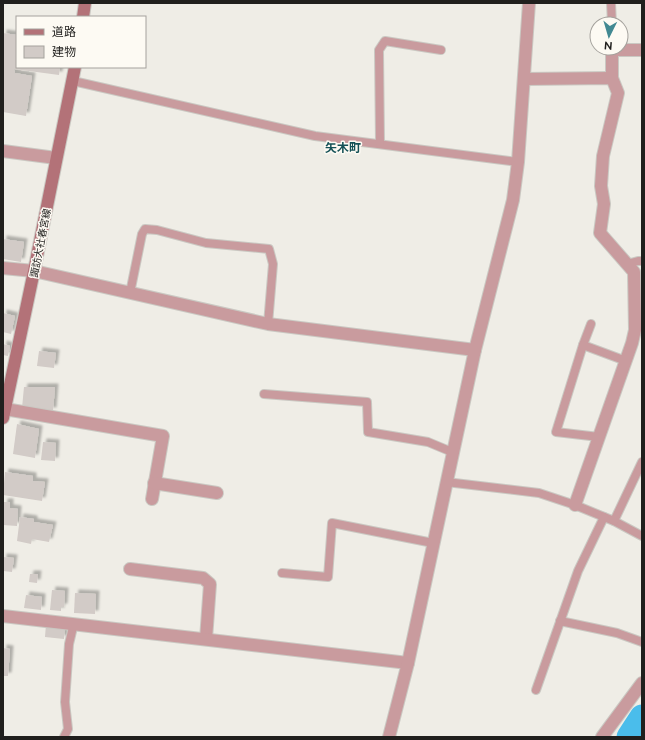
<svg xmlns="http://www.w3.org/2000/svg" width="645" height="740" font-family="Raleway,'Noto Sans JP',sans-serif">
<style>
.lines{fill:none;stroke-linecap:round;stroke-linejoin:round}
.river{stroke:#4abdeb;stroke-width:25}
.building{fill:#d2cbc7;filter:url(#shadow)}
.lane-casing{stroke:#cac8c2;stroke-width:10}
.street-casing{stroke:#cac8c2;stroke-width:14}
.secondary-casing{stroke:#cac8c2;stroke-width:14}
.lane{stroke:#c99b9e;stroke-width:8}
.street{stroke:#c99b9e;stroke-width:12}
.secondary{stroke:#b37278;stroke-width:12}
.labels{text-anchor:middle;stroke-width:3;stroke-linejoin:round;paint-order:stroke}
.street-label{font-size:10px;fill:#201f1d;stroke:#fdfaf3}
.quarter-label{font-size:12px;font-weight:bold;fill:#155157;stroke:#fdfaf3}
</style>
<defs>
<filter id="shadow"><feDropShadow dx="3.5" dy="-3.5" stdDeviation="1" flood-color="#0004"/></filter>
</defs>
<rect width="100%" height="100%" fill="#efede6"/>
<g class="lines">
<!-- river -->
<path class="river" d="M629 737 642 717"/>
</g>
<!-- building -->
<g class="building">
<path d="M3 33 17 35V67H60L59 75 14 69 15 73 32 76 26 116 3 112Z"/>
<path d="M3 239 24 242 21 262 3 259Z"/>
<path d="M3 313 15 316 11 334 3 332Z"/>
<path d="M3 344 10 346 8 356 3 355Z"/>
<path d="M39 351 56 353 54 368 37 366Z"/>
<path d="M24 387H55L53 411 22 408Z"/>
<path d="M17 424 39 429 35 458 13 454Z"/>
<path d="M43 442 56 443 55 461 41 460Z"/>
<path d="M5 472 33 476V481L45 482 42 501 3 495Z"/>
<path d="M4 502H10V508L18 509 17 526 3 525Z"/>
<path d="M20 517 34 519V522L53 525 49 542 32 539 31 544 17 541Z"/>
<path d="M3 557 14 558 12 572 3 571Z"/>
<path d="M30 574H38L37 583 29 582Z"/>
<path d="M52 590 65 591 64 607H61V611L50 610Z"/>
<path d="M75 593 96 594 95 614 74 613Z"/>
<path d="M26 595 42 597 41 610 24 608Z"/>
<path d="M46 624 65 626 64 639 45 637Z"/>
<path d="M3 648 10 649 8 676H3Z"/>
</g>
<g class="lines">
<defs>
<g id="lane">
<path d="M611 3 612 24"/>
<path d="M73 81 315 136 518 162"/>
<path d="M380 144 379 50 385 41 441 50"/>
<path d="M627 264 638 261H642"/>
<path d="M130 293 142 234 145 229 157 230 206 243 269 249 273 264 268 324"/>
<path d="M583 345 591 324"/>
<path d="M264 394 367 402 368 432 428 442 452 452"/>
<path d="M599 437 556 432 583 345 626 361"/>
<path d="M446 482 539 493 575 505 614 521 642 536"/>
<path d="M614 521 642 462"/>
<path d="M282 573 328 577 332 523 433 543"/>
<path d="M560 621 617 633 642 642"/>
<path d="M536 690 578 571 604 517"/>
<path d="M64 737 68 729 65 702 69 644 74 623"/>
</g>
<g id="street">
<path d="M612 78V50H642"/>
<path d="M524 79 612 78 618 93 603 156 601 186 604 204 600 233 634 272 635 330 632 343 575 505"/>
<path d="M3 151 56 158"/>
<path d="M3 268 34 271 268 324 475 350"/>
<path d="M5 409 163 436 152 499"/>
<path d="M154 483 217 493"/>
<path d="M130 569 203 578 210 584 206 639"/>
<path d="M3 616 408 663"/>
<path d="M389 737 408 663 475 350 513 200 518 162 529 3"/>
<path d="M602 737 642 683"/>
</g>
<g id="secondary">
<path d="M83 17 85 3"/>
<path d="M3 418 34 271 75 67"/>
</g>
</defs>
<!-- lane casing -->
<use href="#lane" class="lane-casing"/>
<!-- street casing -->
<use href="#street" class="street-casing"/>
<!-- secondary casing -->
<use href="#secondary" class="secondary-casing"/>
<!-- lane -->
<use href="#lane" class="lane"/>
<!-- street -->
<use href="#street" class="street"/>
<!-- secondary -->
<use href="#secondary" class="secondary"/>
</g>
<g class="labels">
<!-- street labels -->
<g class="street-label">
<text transform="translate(40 243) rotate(-79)" y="4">諏訪大社春宮線</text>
</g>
<!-- quarter labels -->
<g class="quarter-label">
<text x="343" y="152">矢木町</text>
</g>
</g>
<!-- border -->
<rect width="645" height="740" fill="none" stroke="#201f1d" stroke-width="8"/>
<!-- legend -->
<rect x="16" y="16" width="130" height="52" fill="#fdfaf3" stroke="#a5a29d"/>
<rect x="24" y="29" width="20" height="6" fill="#b37278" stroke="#a5a29d"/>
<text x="52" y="36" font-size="12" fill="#201f1d">道路</text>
<rect x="24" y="46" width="20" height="12" fill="#d2cbc7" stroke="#a5a29d"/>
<text x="52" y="56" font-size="12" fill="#201f1d">建物</text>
<!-- north arrow -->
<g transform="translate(609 36) rotate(185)"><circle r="19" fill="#fdfaf3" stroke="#a5a29d"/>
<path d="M0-3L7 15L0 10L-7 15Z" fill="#428992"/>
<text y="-6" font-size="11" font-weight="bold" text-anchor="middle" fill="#201f1d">N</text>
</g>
</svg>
